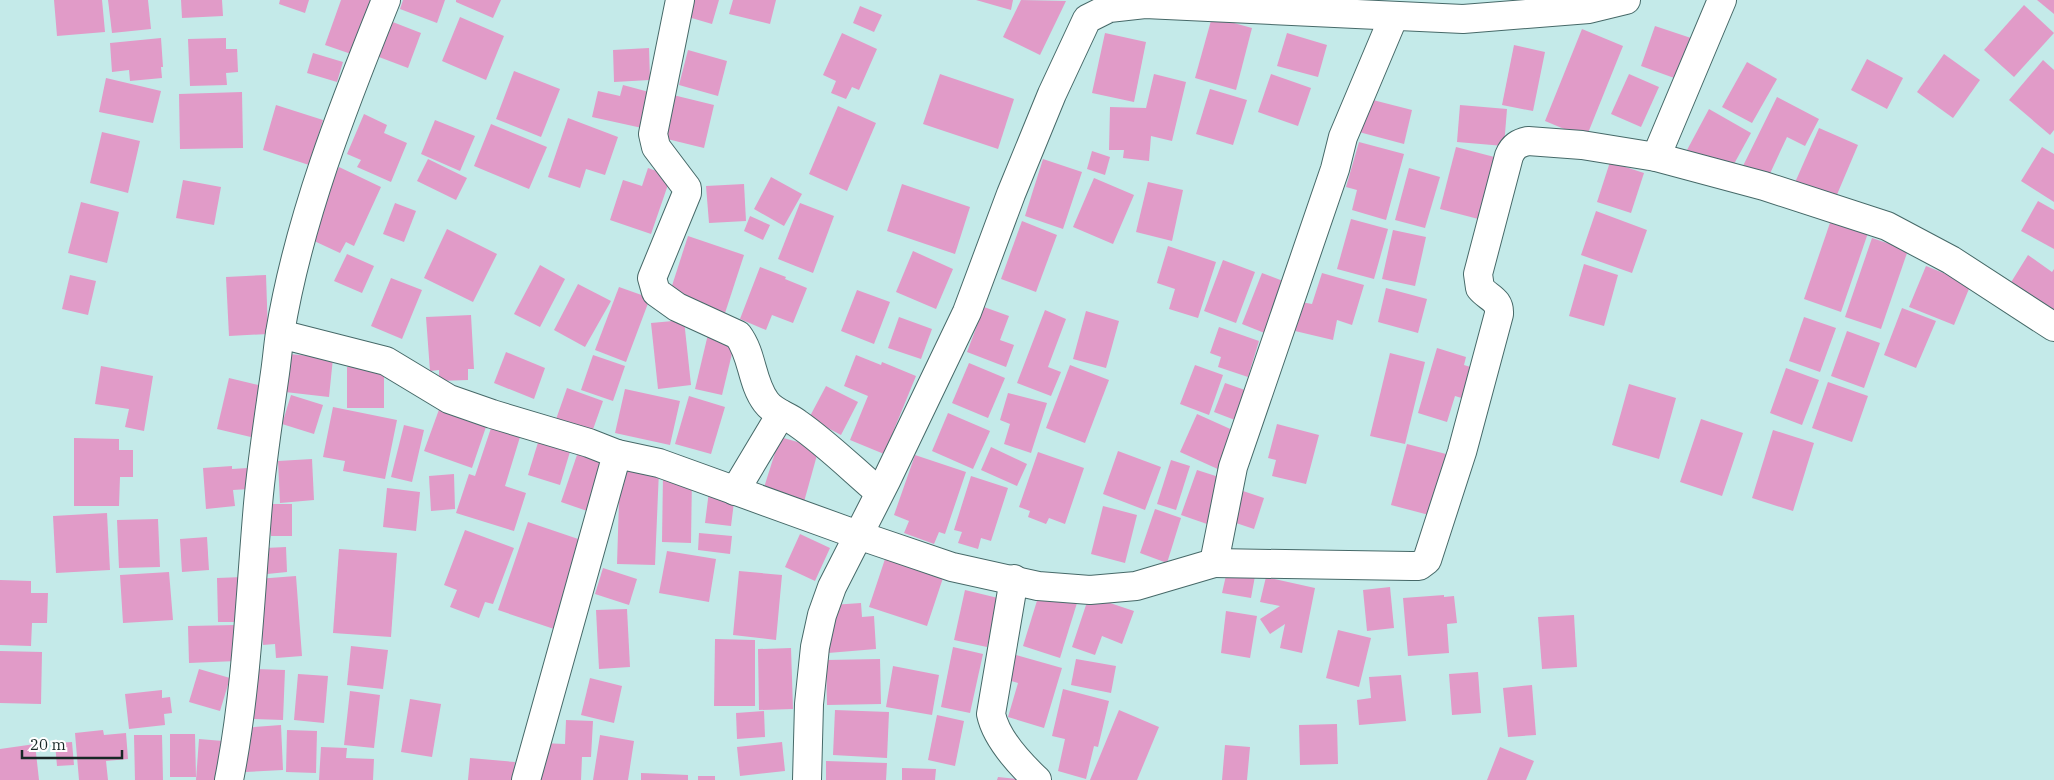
<svg xmlns="http://www.w3.org/2000/svg" width="2054" height="780" font-family="'IBM Plex Serif',serif">
<style>
.building{fill:#e19bc8}
.lines{fill:none;stroke-linecap:round;stroke-linejoin:round}
.minor-casing{stroke:#466968;stroke-width:30}
.minor{stroke:#fff;stroke-width:28}
</style>
<rect width="100%" height="100%" fill="#c4eae9"/>
<!-- building -->
<g class="building">
<path d="M54 0H102L105 32 57 36Z"/>
<path d="M108 0H148L151 29 112 33Z"/>
<path d="M181 0H222L223 16 182 18Z"/>
<path d="M280 0H309L305 13 279 4Z"/>
<path d="M341 0H373L354 55 325 45Z"/>
<path d="M403 0H445L437 23 400 9Z"/>
<path d="M456 0H501L493 18 456 2Z"/>
<path d="M682 0H719L712 24 678 14Z"/>
<path d="M733 0H776L770 24 729 14Z"/>
<path d="M976 0H1013L1011 10Z"/>
<path d="M1021 0 1066 1 1040 55 1003 37Z"/>
<path d="M2037 0H2054V14Z"/>
<path d="M2024 5 2054 33 2014 77 1984 50Z"/>
<path d="M860 6 882 15 874 32 853 23Z"/>
<path d="M460 17 504 36 486 80 442 61Z"/>
<path d="M1212 17 1252 28 1236 90 1195 78Z"/>
<path d="M385 19 421 33 408 68 371 54Z"/>
<path d="M1655 26 1691 38 1677 79 1641 66Z"/>
<path d="M1582 29 1623 46 1586 138 1545 121Z"/>
<path d="M842 33 877 49 859 90 852 87 846 99 831 93 836 81 823 75Z"/>
<path d="M1105 33 1146 42 1134 102 1092 93Z"/>
<path d="M1287 33 1327 45 1318 77 1277 66Z"/>
<path d="M161 38 163 67H161L162 78 130 81 129 70 112 72 110 43Z"/>
<path d="M226 38V49H237L238 72 226 73 227 85 190 86 188 39Z"/>
<path d="M1514 45 1545 52 1533 111 1502 105Z"/>
<path d="M649 48 650 80 614 82 613 50Z"/>
<path d="M688 50 727 61 718 96 679 85Z"/>
<path d="M313 53 343 62 337 82 307 73Z"/>
<path d="M1944 54 1980 80 1953 118 1917 92Z"/>
<path d="M1867 59 1903 78 1887 109 1851 90Z"/>
<path d="M2043 60 2054 70V130L2050 135 2009 100Z"/>
<path d="M1747 62 1777 79 1752 123 1722 107Z"/>
<path d="M514 71 560 89 541 137 496 119Z"/>
<path d="M940 74 1014 99 998 149 923 124Z"/>
<path d="M1154 74 1186 82 1172 141 1151 136 1149 161 1123 158 1124 150H1109L1110 107 1146 108Z"/>
<path d="M1271 74 1311 88 1298 126 1258 112Z"/>
<path d="M1629 74 1659 87 1641 127 1611 114Z"/>
<path d="M106 78 161 91 153 123 99 112Z"/>
<path d="M623 85 649 92 642 128 592 117 598 91 620 96Z"/>
<path d="M1210 89 1247 100 1233 145 1196 134Z"/>
<path d="M242 92 243 148 180 149 179 94Z"/>
<path d="M669 94 714 105 704 148 659 137Z"/>
<path d="M1777 97 1819 119 1805 146 1787 137 1767 180 1742 168Z"/>
<path d="M1369 99 1412 110 1404 144 1359 132Z"/>
<path d="M276 105 323 120 309 165 263 150Z"/>
<path d="M1460 105 1507 109 1504 146 1457 142Z"/>
<path d="M838 106 876 123 847 191 809 174Z"/>
<path d="M1709 109 1751 133 1729 173 1687 150Z"/>
<path d="M364 114 387 125 384 133 407 143 391 182 357 167 361 160 347 154Z"/>
<path d="M568 118 618 137 605 175 586 169 580 188 548 177Z"/>
<path d="M435 120 475 136 460 171 421 154Z"/>
<path d="M491 124 547 147 529 189 474 166Z"/>
<path d="M1819 128 1858 145 1833 204 1793 187Z"/>
<path d="M102 132 140 141 128 193 90 183Z"/>
<path d="M1359 142 1404 154 1386 220 1352 210 1357 190 1346 187Z"/>
<path d="M1456 147 1502 159 1486 221 1440 209Z"/>
<path d="M2042 147 2054 154V202L2021 181Z"/>
<path d="M1092 151 1110 157 1105 175 1087 169Z"/>
<path d="M428 159 467 178 456 200 417 181Z"/>
<path d="M1043 159 1082 172 1063 229 1025 216Z"/>
<path d="M1610 162 1644 173 1631 213 1597 202Z"/>
<path d="M339 167 381 187 354 246 346 242 340 253 312 240 311 227Z"/>
<path d="M648 168 671 176 651 234 610 220 623 180 642 186Z"/>
<path d="M1409 168 1440 177 1425 228 1395 220Z"/>
<path d="M771 177 802 194 784 226 754 209Z"/>
<path d="M1094 178 1134 195 1113 244 1073 227Z"/>
<path d="M183 180 221 187 214 225 176 218Z"/>
<path d="M1148 182 1183 190 1172 241 1136 232Z"/>
<path d="M744 184 746 221 709 223 706 186Z"/>
<path d="M902 184 970 207 955 254 887 231Z"/>
<path d="M2038 201 2054 210V249L2021 231Z"/>
<path d="M81 202 119 212 107 263 68 253Z"/>
<path d="M395 203 416 211 404 242 383 234Z"/>
<path d="M800 203 834 216 813 273 778 259Z"/>
<path d="M1596 211 1647 230 1632 273 1581 255Z"/>
<path d="M750 216 770 225 763 240 744 231Z"/>
<path d="M1832 217 1869 230 1841 312 1804 299Z"/>
<path d="M1351 219 1388 229 1374 279 1337 269Z"/>
<path d="M1022 221 1057 235 1036 292 1001 279Z"/>
<path d="M447 229 497 254 473 302 424 278Z"/>
<path d="M1393 230 1426 237 1415 286 1382 279Z"/>
<path d="M688 236 744 255 725 313 669 295Z"/>
<path d="M1872 238 1908 250 1881 329 1845 317Z"/>
<path d="M1168 246 1216 262 1198 318 1169 309 1175 289 1157 283Z"/>
<path d="M913 251 953 269 936 309 896 292Z"/>
<path d="M347 254 374 266 362 293 334 281Z"/>
<path d="M2028 255 2052 272 2054 269V310L2048 320 2005 292Z"/>
<path d="M1223 260 1255 272 1236 323 1204 311Z"/>
<path d="M1584 264 1618 275 1604 326 1569 316Z"/>
<path d="M540 265 565 279 540 327 514 314Z"/>
<path d="M1926 266 1971 284 1954 325 1909 307Z"/>
<path d="M760 267 786 277 785 279 807 288 793 323 772 315 766 330 740 319Z"/>
<path d="M1262 273 1291 284 1272 336 1242 324Z"/>
<path d="M1322 273 1364 285 1352 325 1337 320 1333 340 1295 331 1301 302 1312 304Z"/>
<path d="M70 275 96 281 88 315 62 309Z"/>
<path d="M266 275 268 334 229 336 226 277Z"/>
<path d="M391 278 422 290 402 339 371 326Z"/>
<path d="M578 284 611 301 585 347 554 330Z"/>
<path d="M619 287 650 298 626 362 595 350Z"/>
<path d="M1386 288 1427 299 1418 333 1378 322Z"/>
<path d="M857 290 890 302 874 344 841 331Z"/>
<path d="M984 307 1009 316 1000 340 1014 345 1006 367 967 352Z"/>
<path d="M1902 308 1936 321 1916 368 1884 355Z"/>
<path d="M1045 310 1066 319 1048 367 1061 372 1051 396 1017 383Z"/>
<path d="M1086 311 1119 321 1106 368 1073 359Z"/>
<path d="M471 315 474 369H468V380L439 381V370L430 371 426 317Z"/>
<path d="M899 317 932 329 921 359 888 348Z"/>
<path d="M1804 317 1836 328 1820 372 1789 361Z"/>
<path d="M684 320 691 385 658 389 651 323Z"/>
<path d="M1219 327 1259 341 1248 377 1218 367 1221 357 1210 353Z"/>
<path d="M709 330 736 337 722 395 695 389Z"/>
<path d="M1847 331 1880 343 1864 388 1831 376Z"/>
<path d="M1437 348 1466 357 1464 365 1477 369 1468 400 1455 396 1447 422 1418 413Z"/>
<path d="M506 352 545 368 534 399 494 383Z"/>
<path d="M1390 353 1425 362 1405 444 1370 436Z"/>
<path d="M289 354 333 358 329 397 285 392Z"/>
<path d="M593 355 625 366 613 401 581 390Z"/>
<path d="M856 355 881 365 882 362 916 376 884 454 850 440 868 396 844 386Z"/>
<path d="M969 363 1005 378 988 418 952 403Z"/>
<path d="M1070 365 1109 380 1085 443 1046 428Z"/>
<path d="M1195 365 1223 375 1209 415 1180 404Z"/>
<path d="M101 366 153 376 144 431 125 427 129 409 95 404Z"/>
<rect x="347" y="367" width="37" height="41"/>
<path d="M1786 368 1819 380 1802 425 1770 413Z"/>
<path d="M229 378 267 387 255 438 217 429Z"/>
<path d="M1828 382 1868 396 1852 442 1812 428Z"/>
<path d="M1225 383 1245 390 1235 420 1214 412Z"/>
<path d="M1629 384 1676 398 1659 459 1612 445Z"/>
<path d="M826 386 858 402 841 435 809 418Z"/>
<path d="M567 388 603 401 590 438 554 425Z"/>
<path d="M625 389 680 401 670 445 615 433Z"/>
<path d="M1008 393 1047 403 1031 453 1004 444 1010 424 1000 420Z"/>
<path d="M291 395 323 405 314 434 282 424Z"/>
<path d="M689 396 725 407 711 454 675 444Z"/>
<path d="M441 404 488 421 472 468 424 451Z"/>
<path d="M333 407 397 420 385 479 343 471 345 461 323 457Z"/>
<path d="M948 413 990 431 973 469 932 451Z"/>
<path d="M1197 414 1237 432 1220 470 1180 452Z"/>
<path d="M1701 419 1743 433 1722 496 1680 482Z"/>
<path d="M1277 424 1319 435 1306 484 1272 476 1276 460 1268 458Z"/>
<path d="M404 425 424 430 412 482 391 477Z"/>
<path d="M491 428 520 437 505 486 526 493 514 531 456 513 469 474 475 476Z"/>
<path d="M1773 430 1814 443 1793 511 1752 498Z"/>
<path d="M540 436 572 445 560 485 528 475Z"/>
<path d="M780 437 819 448 802 509 761 497Z"/>
<path d="M74 438 119 439V450H133V477H120L119 506H74Z"/>
<path d="M1407 444 1446 454 1429 515 1391 505Z"/>
<path d="M991 447 1027 464 1017 486 981 470Z"/>
<path d="M1118 451 1161 467 1145 510 1103 494Z"/>
<path d="M578 452 613 463 596 514 561 502Z"/>
<path d="M1038 452 1084 468 1065 524 1049 518 1046 524 1028 517 1030 511 1019 507Z"/>
<path d="M915 455 966 472 945 534 939 532 934 544 904 533 909 521 894 515Z"/>
<path d="M312 459 314 500 280 503 278 461Z"/>
<path d="M1171 460 1190 466 1176 510 1157 504Z"/>
<path d="M232 466V469L248 468 249 489 233 490 235 506 206 509 203 468Z"/>
<path d="M620 469 659 470 655 565 617 564Z"/>
<path d="M1197 470 1222 478 1207 524 1181 515Z"/>
<path d="M454 474 455 509 431 511 429 476Z"/>
<path d="M663 475H692L691 543 662 542Z"/>
<path d="M971 476 1008 488 991 541 981 538 978 549 958 543 962 532 954 530Z"/>
<path d="M387 488 420 492 416 531 383 527Z"/>
<path d="M1234 488 1264 498 1254 529 1224 519Z"/>
<path d="M709 491 735 494 731 526 705 523Z"/>
<rect x="271" y="504" width="21" height="32"/>
<path d="M1103 506 1137 515 1125 563 1091 554Z"/>
<path d="M1155 509 1181 518 1167 563 1140 553Z"/>
<path d="M107 513 110 570 56 573 53 516Z"/>
<path d="M158 519 160 567 119 568 117 520Z"/>
<path d="M528 522 590 543 560 631 498 610Z"/>
<path d="M465 530 514 548 493 604 485 602 479 618 450 607 457 590 444 585Z"/>
<path d="M699 533 732 536 730 554 698 550Z"/>
<path d="M800 534 830 548 815 581 785 567Z"/>
<path d="M207 537 209 570 182 572 180 539Z"/>
<path d="M286 547 287 572 267 574 265 548Z"/>
<path d="M339 549 397 553 391 637 333 633Z"/>
<path d="M667 551 716 559 709 602 659 593Z"/>
<path d="M886 556 944 575 927 626 869 607Z"/>
<path d="M603 568 637 579 629 605 595 594Z"/>
<path d="M739 571 782 575 776 640 733 635Z"/>
<path d="M1227 571 1255 576 1251 598 1222 593Z"/>
<path d="M169 572 173 620 123 623 120 575Z"/>
<path d="M296 576 302 656 276 658 275 644 263 645 257 579Z"/>
<path d="M243 577 245 622H218L217 578Z"/>
<path d="M1266 577 1315 588 1302 653 1280 648 1285 624 1270 634 1260 619 1280 606 1260 602Z"/>
<path d="M0 580 31 581V593H48L47 623H32L31 646 0 645Z"/>
<path d="M1390 587 1394 628 1367 631 1363 590Z"/>
<path d="M965 590 998 598 987 647 954 640Z"/>
<path d="M1040 591 1077 603 1060 658 1023 646Z"/>
<path d="M1444 595V597L1454 596 1457 623 1447 624 1449 653 1408 656 1403 598Z"/>
<path d="M1089 596 1134 611 1122 644 1102 636 1095 655 1072 647Z"/>
<path d="M861 603 862 617 874 616 876 649 828 653 826 620 832 605Z"/>
<path d="M627 609 630 667 599 669 596 610Z"/>
<path d="M1226 611 1257 616 1250 658 1221 653Z"/>
<path d="M1574 615 1577 667 1542 669 1538 617Z"/>
<path d="M236 625 237 661 189 663 188 626Z"/>
<path d="M1338 630 1371 638 1359 687 1326 678Z"/>
<path d="M715 639 755 640V706H714Z"/>
<path d="M351 646 388 650 383 689 347 685Z"/>
<path d="M953 647 983 654 970 713 941 707Z"/>
<path d="M791 648 793 709 759 710 758 649Z"/>
<path d="M0 651 42 652 41 704 0 703Z"/>
<path d="M1016 655 1062 668 1044 728 1008 717 1018 683 1008 680Z"/>
<path d="M880 659 881 704 827 705 826 660Z"/>
<path d="M1076 659 1116 666 1111 693 1071 685Z"/>
<path d="M893 666 939 675 932 715 886 707Z"/>
<path d="M199 669 230 678 220 711 189 702Z"/>
<path d="M255 669 285 670 283 720 254 719Z"/>
<path d="M1478 672 1481 713 1452 715 1449 674Z"/>
<path d="M298 674 328 676 324 723 294 720Z"/>
<path d="M1401 675 1406 721 1359 725 1357 700 1371 698 1369 677Z"/>
<path d="M590 678 622 686 614 723 581 715Z"/>
<path d="M1532 685 1536 735 1508 737 1503 688Z"/>
<path d="M1063 689 1109 701 1098 747 1094 746 1086 779 1058 771 1065 739 1052 736Z"/>
<path d="M162 690V698L170 697 172 713 164 714 165 725 129 729 125 694Z"/>
<path d="M350 691 380 695 374 748 344 745Z"/>
<path d="M410 699 441 704 432 757 401 752Z"/>
<path d="M835 710 889 712 887 758 833 755Z"/>
<path d="M1119 710 1159 727 1137 780H1090Z"/>
<path d="M764 711 765 737 737 739 736 713Z"/>
<path d="M937 715 964 721 955 766 928 760Z"/>
<path d="M566 720 593 721 591 757H582L581 780H539L542 743 565 744Z"/>
<path d="M1337 724 1338 764 1300 765 1299 725Z"/>
<path d="M281 725 283 770 245 772 242 728Z"/>
<path d="M103 730 104 735 126 733 128 759 106 761 108 780H79L75 733Z"/>
<path d="M287 730 317 731 316 773 286 772Z"/>
<path d="M170 734H195L196 777H170Z"/>
<path d="M134 735H162L163 780H135Z"/>
<path d="M600 735 634 741 628 780H593Z"/>
<path d="M199 739 223 741 220 780H196Z"/>
<path d="M72 742 74 765 57 766 55 743Z"/>
<path d="M782 742 785 771 740 776 737 747Z"/>
<path d="M35 744 39 780H0V749Z"/>
<path d="M1225 745 1250 747 1247 780H1222Z"/>
<path d="M321 747 347 748 346 758 374 759 373 780H319Z"/>
<path d="M1500 747 1534 761 1526 780H1487Z"/>
<path d="M470 758 515 762 513 780H468Z"/>
<path d="M826 761 887 763 886 780H826Z"/>
<path d="M902 768 936 769 935 780H902Z"/>
<path d="M641 773 688 775V780H641Z"/>
<rect x="698" y="776" width="17" height="4"/>
<path d="M998 777 1017 779V780H997Z"/>
</g>
<g class="lines">
<defs>
<g id="minor">
<path d="M680 0 653 134 656 147 687 188V193L652 278 656 292 677 307 738 335C753 355 751 382 766 402 774 413 787 415 797 423 826 443 852 469 879 492"/>
<path d="M1656 157 1722 0"/>
<path d="M280 334 386 361 449 399 492 414 589 443 617 454 659 463 858 535 952 567 1038 586 1090 590 1136 586 1214 563 1233 467 1335 169 1343 137 1394 16"/>
<path d="M735 491 781 414"/>
<path d="M1214 563 1411 566H1419L1427 560 1462 452 1499 314C1500 299 1488 298 1480 288L1478 274 1509 156C1513 146 1519 143 1528 141L1582 145 1656 157 1764 186 1887 226 1951 260 2054 327"/>
<path d="M1014 579 991 714C996 738 1019 763 1037 780"/>
<path d="M229 780C247 689 250 596 258 504 262 460 269 416 275 373 277 359 278 346 280 333 299 218 343 107 386 0"/>
<path d="M526 780 617 454"/>
<path d="M807 780 809 704 815 647 822 615 832 587 886 481 967 312 1011 194 1052 94 1087 19 1109 8 1145 4 1463 19 1589 9 1626 0"/>
</g>
</defs>
<!-- minor casing -->
<use href="#minor" class="minor-casing"/>
<!-- minor -->
<use href="#minor" class="minor"/>
</g>
<!-- scale -->
<path d="M22 750v8h100v-8" fill="none" stroke="#182726" stroke-width="2.5"/>
<text x="30" y="750" font-size="15" fill="#182726" stroke="#ffffff" stroke-width="4" paint-order="stroke">20 m</text>
</svg>
